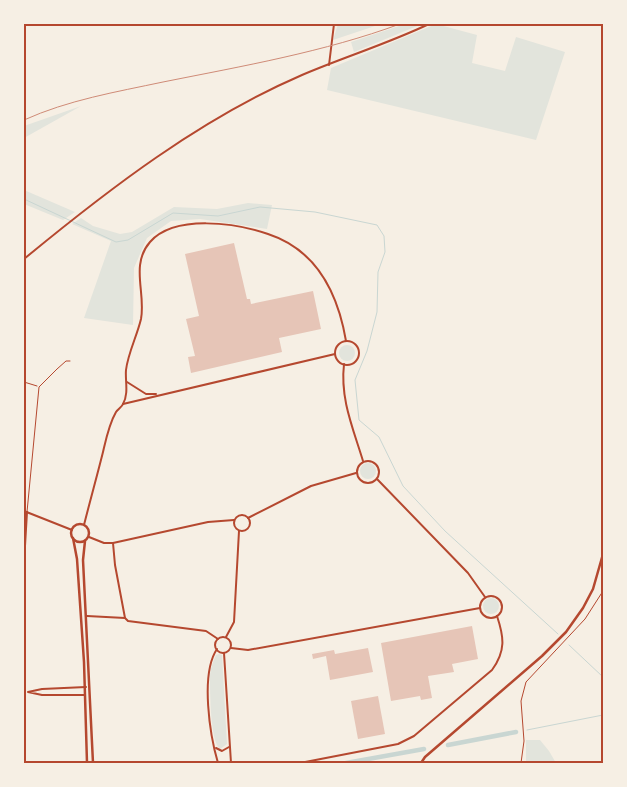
<svg xmlns="http://www.w3.org/2000/svg" width="627" height="787" font-family="Overpass,sans-serif">
<style>
.green{fill:#e2e4dc}
.lines{fill:none;stroke-linecap:round;stroke-linejoin:round}
.stream{stroke:#c9d6d2;stroke-width:1}
.canal{stroke:#c9d6d2;stroke-width:4.5}
.building{fill:#e6c5b7}
.service{stroke:#b5482f;stroke-width:1}
.minor{stroke:#b5482f;stroke-width:2}
.tertiary{stroke:#b5482f;stroke-width:2.5}
.rail{stroke:#cf8b77;stroke-width:1}
.neatline{fill:none;stroke:#b5482f;stroke-width:2}
</style>
<rect width="100%" height="100%" fill="#f6efe4"/>
<!-- green -->
<g class="green">
<path d="M338 24H381L333 40Z"/>
<path d="M405 24H422L354 52 351 42Z"/>
<path d="M436 24 477 35 472 63 505 71 516 37 565 52 536 140 327 90 331 68Z"/>
<path d="M81 106 24 138V126Z"/>
<path d="M24 190 75 212 63 220 24 204Z"/>
<path d="M248 203 272 205 267 229 200 219 171 221 147 238 134 268 133 325 84 318 111 241 72 224 81 218 93 226 120 234 132 232 174 207 217 209Z"/>
<circle cx="347" cy="353" r="8"/>
<circle cx="368" cy="471" r="8"/>
<circle cx="491" cy="606" r="8"/>
<path d="M219 654 222 655 227 744 220 749C210 742 210 691 210 677 210 669 213 662 216 655Z"/>
<path d="M526 740H540L549 751 556 763H526Z"/>
</g>
<g class="lines">
<!-- stream -->
<g class="stream">
<path d="M24 199 116 242 128 240 173 213 218 216 260 207 315 212 377 225 384 236 385 252 378 272 377 312 367 351 355 380 359 420 379 437 403 486 445 531 558 634"/>
<path d="M569 645 603 677"/>
<path d="M527 730 603 715"/>
</g>
<!-- canal -->
<g class="canal">
<path d="M448 745 516 732"/>
<path d="M346 763 424 749"/>
</g>
</g>
<!-- building -->
<g class="building">
<path d="M234 243 247 299H250L251 304 313 291 321 329 279 338 282 352 191 373 188 357 195 356 186 319 199 316 185 254Z"/>
<path d="M472 626 478 659 452 664 454 672 428 676 432 698 421 700 420 696 391 701 381 643Z"/>
<path d="M368 648 373 672 330 680 326 656 313 659 312 654 334 650 335 654Z"/>
<path d="M378 696 385 734 358 739 351 701Z"/>
</g>
<g class="lines">
<!-- service -->
<g class="service">
<path d="M24 382 37 386"/>
<path d="M27 512 39 387 57 369 66 361H70"/>
<path d="M521 763 524 741 521 701 526 682 585 619 603 591"/>
</g>
<!-- minor -->
<g class="minor">
<path d="M329 65 334 24"/>
<path d="M24 259C109 189 200 119 302 75 344 57 387 44 429 24"/>
<circle cx="347" cy="353" r="12"/>
<path d="M344 364C340 399 353 428 363 461"/>
<path d="M127 382 146 394H156"/>
<path d="M123 404 335 354"/>
<circle cx="368" cy="472" r="11"/>
<path d="M377 479 468 573 485 597"/>
<path d="M24 511 72 530"/>
<circle cx="242" cy="523" r="8"/>
<path d="M248 518 311 486 356 473"/>
<path d="M84 525C90 501 97 476 103 452 106 439 109 424 116 412 118 409 122 407 123 404 129 393 125 381 126 370 128 353 137 336 141 319 146 293 130 265 150 242 175 214 236 223 268 234 317 250 338 294 346 341"/>
<path d="M89 537 104 543H113L208 522 234 520"/>
<path d="M113 543 115 565 125 618 128 621 206 631 218 639"/>
<path d="M24 563 27 512"/>
<circle cx="491" cy="607" r="11"/>
<path d="M87 616 125 618"/>
<circle cx="223" cy="645" r="8"/>
<path d="M226 637 234 622 239 531"/>
<path d="M231 648 248 650 480 608"/>
<path d="M217 649C200 674 210 736 218 763"/>
<path d="M224 653 231 763"/>
<path d="M84 695H42L28 692 42 689 86 687"/>
<path d="M216 748 222 751 229 747"/>
<path d="M300 763 398 744 414 736 492 670C506 651 504 637 497 616"/>
</g>
<!-- tertiary -->
<g class="tertiary">
<circle cx="80" cy="533" r="9"/>
<path d="M73 538 77 559 84 662 87 763"/>
<path d="M85 541 83 560 93 763"/>
<path d="M421 763 425 757 542 656 566 632 583 608 593 589 603 554"/>
</g>
<!-- rail -->
<path class="rail" d="M24 120C68 100 116 92 163 82 243 66 324 52 400 24"/>
</g>
<!-- border -->
<rect width="627" height="787" fill="none" stroke="#f6efe4" stroke-width="50"/>
<rect x="25" y="25" width="577" height="737" class="neatline"/>
</svg>
